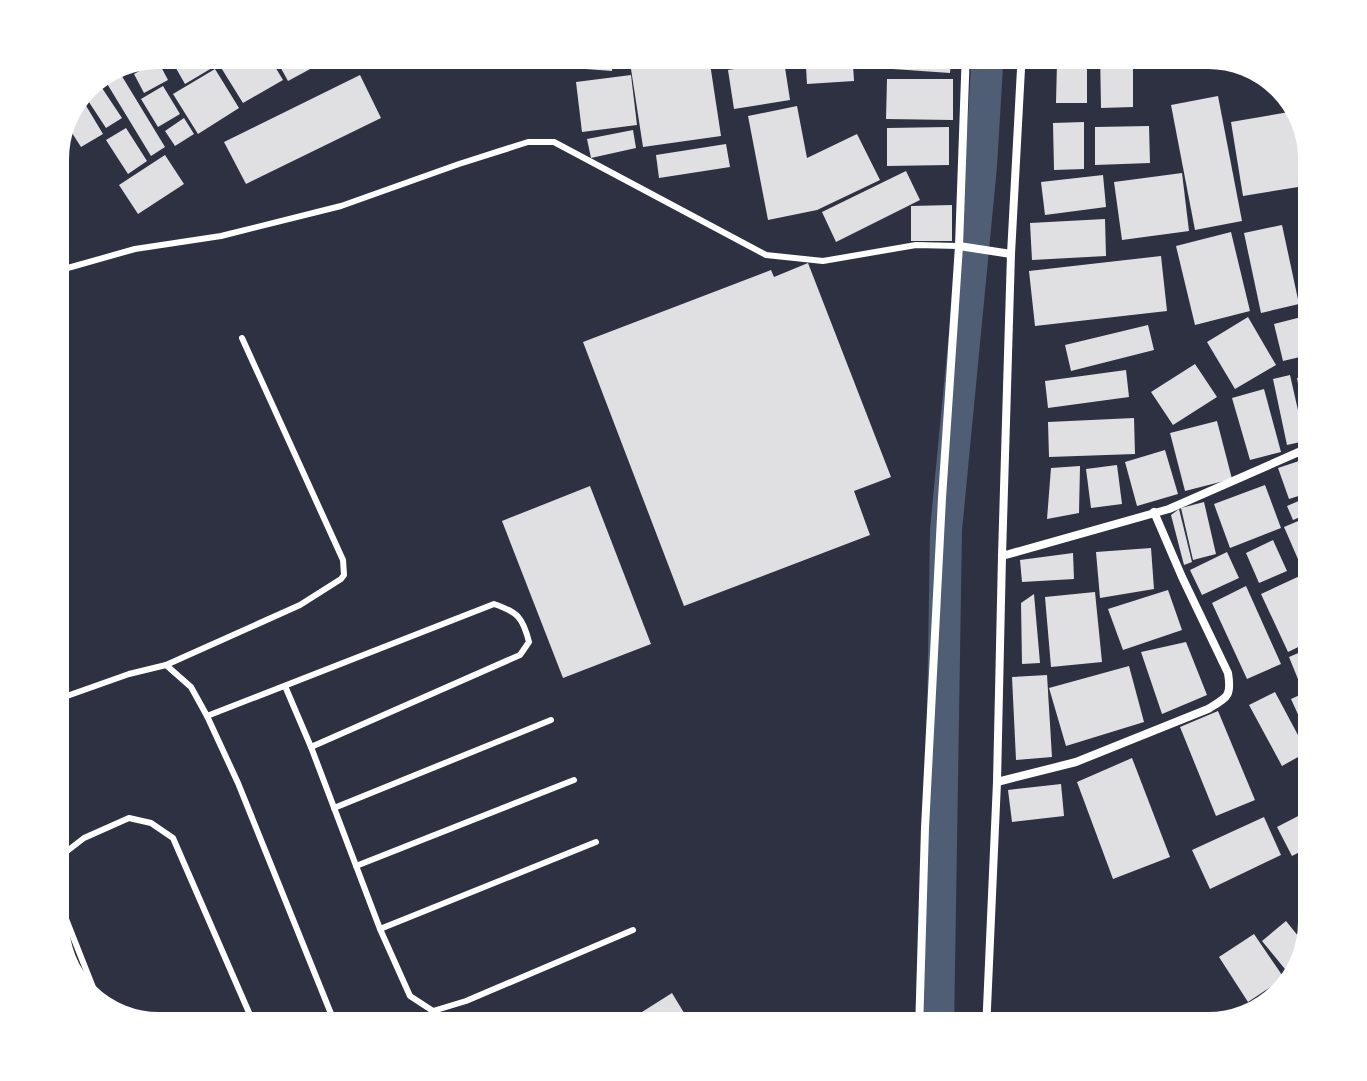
<svg xmlns="http://www.w3.org/2000/svg" width="1367" height="1081" font-family="'Fira Sans Condensed',sans-serif">
<style>
.lines{fill:none;stroke-linecap:round;stroke-linejoin:round}
.canal{stroke:#4f5d75;stroke-width:32}
.building{fill:#e0e0e3}
.service{stroke:#fff;stroke-width:6}
.minor{stroke:#fff;stroke-width:8}
.rim{fill:none;stroke:#fff;stroke-width:10}
</style>
<rect width="100%" height="100%" fill="#2d3142"/>
<g class="lines">
<!-- canal -->
<path class="canal" d="M938 1031 946 530 981 166 988 50"/>
</g>
<!-- building -->
<g class="building">
<path d="M179 50H208L217 65 185 84 169 56Z"/>
<path d="M248 50H265L283 80 243 103 220 66Z"/>
<path d="M271 50H319L325 61 288 81Z"/>
<path d="M574 50H614L612 71 572 68Z"/>
<path d="M724 50H781V57L724 59Z"/>
<path d="M805 50H852L854 81 807 84Z"/>
<path d="M865 50H952L950 73 864 67Z"/>
<path d="M1100 50H1133V107L1101 108Z"/>
<path d="M709 57 721 136 643 147 631 69Z"/>
<path d="M158 61 168 80 144 93 134 74Z"/>
<path d="M784 61 790 100 734 109 728 70Z"/>
<path d="M1057 62H1087V103H1056Z"/>
<path d="M215 69 239 108 198 134 173 94Z"/>
<path d="M120 73 165 147 151 156 106 82Z"/>
<path d="M360 75 381 118 246 184 224 142Z"/>
<path d="M631 75 637 125 582 132 576 82Z"/>
<path d="M94 76 122 118 106 128 81 90 84 83Z"/>
<path d="M887 79H953V120L886 119Z"/>
<path d="M163 86 180 114 158 127 141 99Z"/>
<path d="M79 94 103 134 81 147 65 122Z"/>
<path d="M1218 96 1242 221 1195 230 1171 105Z"/>
<path d="M797 106 807 158 857 134 880 180 817 210 768 220 748 116Z"/>
<path d="M1295 111 1317 159V184L1243 196 1231 122Z"/>
<path d="M184 118 194 134 175 146 165 131Z"/>
<path d="M1084 122V169L1054 170 1053 123Z"/>
<path d="M1149 126 1150 163 1095 165V127Z"/>
<path d="M949 127V165L887 166V128Z"/>
<path d="M126 128 147 161 128 174 106 140Z"/>
<path d="M633 130 636 148 591 158 587 139Z"/>
<path d="M726 144 730 167 659 178 656 155Z"/>
<path d="M165 155 184 184 138 214 119 185Z"/>
<path d="M906 171 920 200 836 242 822 212Z"/>
<path d="M1182 173 1189 231 1122 240 1114 182Z"/>
<path d="M1103 175 1106 207 1045 215 1041 182Z"/>
<path d="M1317 190V227L1307 229 1298 195Z"/>
<path d="M952 205V241H911V206Z"/>
<path d="M1105 219 1106 256 1032 260 1030 223Z"/>
<path d="M1282 225 1299 304 1261 313 1244 233Z"/>
<path d="M1231 232 1250 311 1195 325 1176 246Z"/>
<path d="M1161 256 1167 311 1035 326 1029 271Z"/>
<path d="M808 263 891 477 854 491 870 535 684 606 583 342 771 270 774 277Z"/>
<path d="M1317 313V353L1283 361 1274 324Z"/>
<path d="M1248 317 1276 365 1235 389 1207 342Z"/>
<path d="M1148 325 1154 350 1071 371 1065 345Z"/>
<path d="M1195 364 1217 397 1173 425 1151 392Z"/>
<path d="M1126 370 1129 397 1048 408 1045 381Z"/>
<path d="M1290 375 1305 441 1287 445 1273 379Z"/>
<path d="M1313 375 1317 400V429L1306 431 1297 378Z"/>
<path d="M1264 389 1281 452 1250 460 1232 398Z"/>
<path d="M1134 418 1135 454 1049 457 1048 422Z"/>
<path d="M1217 421 1232 479 1185 491 1170 433Z"/>
<path d="M1165 450 1178 494 1137 506 1125 462Z"/>
<path d="M1317 455V490L1289 499 1278 468Z"/>
<path d="M1117 465 1122 504 1091 508 1086 469Z"/>
<path d="M1080 466 1079 513 1047 519 1051 468Z"/>
<path d="M1265 485 1281 528 1230 548 1214 504Z"/>
<path d="M590 486 651 644 563 678 502 521Z"/>
<path d="M1317 493V510L1293 520 1287 506Z"/>
<path d="M1204 502 1216 554 1193 560 1181 508Z"/>
<path d="M1179 509 1192 562 1184 565 1171 515Z"/>
<path d="M1317 513V559L1301 566 1284 527Z"/>
<path d="M1273 540 1287 571 1259 583 1246 553Z"/>
<path d="M1151 548 1154 589 1100 598 1096 552Z"/>
<path d="M1227 552 1239 578 1202 595 1190 570Z"/>
<path d="M1073 553 1074 579 1022 582 1020 560Z"/>
<path d="M1317 568V638L1288 652 1261 594Z"/>
<path d="M1246 586 1281 664 1247 679 1212 603Z"/>
<path d="M1168 590 1182 630 1123 650 1108 609Z"/>
<path d="M1095 592 1102 662 1051 667 1045 597Z"/>
<path d="M1034 594 1040 663 1022 664 1021 603Z"/>
<path d="M1186 642 1207 695 1162 714 1141 652Z"/>
<path d="M1317 645V677L1300 684 1289 657Z"/>
<path d="M1129 666 1144 722 1066 746 1049 688Z"/>
<path d="M1047 675 1052 757 1016 760 1012 677Z"/>
<path d="M1315 688H1317V756L1291 699Z"/>
<path d="M1275 692 1307 752 1282 766 1249 705Z"/>
<path d="M1218 711 1255 800 1216 816 1180 727Z"/>
<path d="M1132 758 1170 857 1113 879 1077 782Z"/>
<path d="M1061 784 1064 816 1012 822 1008 790Z"/>
<path d="M1304 813 1317 838V843L1292 856 1277 827Z"/>
<path d="M1264 817 1281 855 1210 889 1192 850Z"/>
<path d="M1317 901V922L1314 931 1300 912Z"/>
<path d="M1286 921 1307 947 1301 964 1289 974 1262 941Z"/>
<path d="M1254 934 1284 978 1248 1002 1219 957Z"/>
<path d="M672 993 695 1031H612Z"/>
<path d="M722 1021 728 1031H706Z"/>
</g>
<g class="lines">
<!-- service -->
<g class="service">
<path d="M50 273 135 249 221 236 341 206 459 164 528 142H554L766 255 823 261 916 245 959 246"/>
<path d="M166 665 300 605 341 579 344 575 343 560 242 338"/>
<path d="M285 686 311 747 380 929 410 996 433 1011 466 1001 633 930"/>
<path d="M50 702 129 674 166 665 191 687 207 716 238 783 338 1031"/>
<path d="M207 716 494 604C518 612 523 618 529 642L520 655 311 747"/>
<path d="M334 808 551 720"/>
<path d="M50 861 62 855"/>
<path d="M356 866 574 780"/>
<path d="M380 929 596 842"/>
<path d="M102 1010 53 886 62 855 84 838 129 818 151 823 173 838 257 1031"/>
</g>
<!-- minor -->
<g class="minor">
<path d="M861 50 862 63"/>
<path d="M959 246 1011 254"/>
<path d="M1002 556 1169 509 1317 444"/>
<path d="M997 782 1076 762 1208 709C1227 697 1232 697 1228 673L1182 577 1154 512"/>
<path d="M919 1031 925 828 942 498 959 246 966 50"/>
<path d="M986 1031 997 782 1002 556 1011 254 1022 50"/>
</g>
</g>
<!-- crop -->
<path d="M0 0H1367V1081H0ZM159 64H1208A95 95 0 0 1 1303 159V922A95 95 0 0 1 1208 1017H159A95 95 0 0 1 64 922V159A95 95 0 0 1 159 64Z" fill="#fff" fill-rule="evenodd"/>
<path class="rim" d="M159 64H1208A95 95 0 0 1 1303 159V922A95 95 0 0 1 1208 1017H159A95 95 0 0 1 64 922V159A95 95 0 0 1 159 64Z"/>
</svg>
